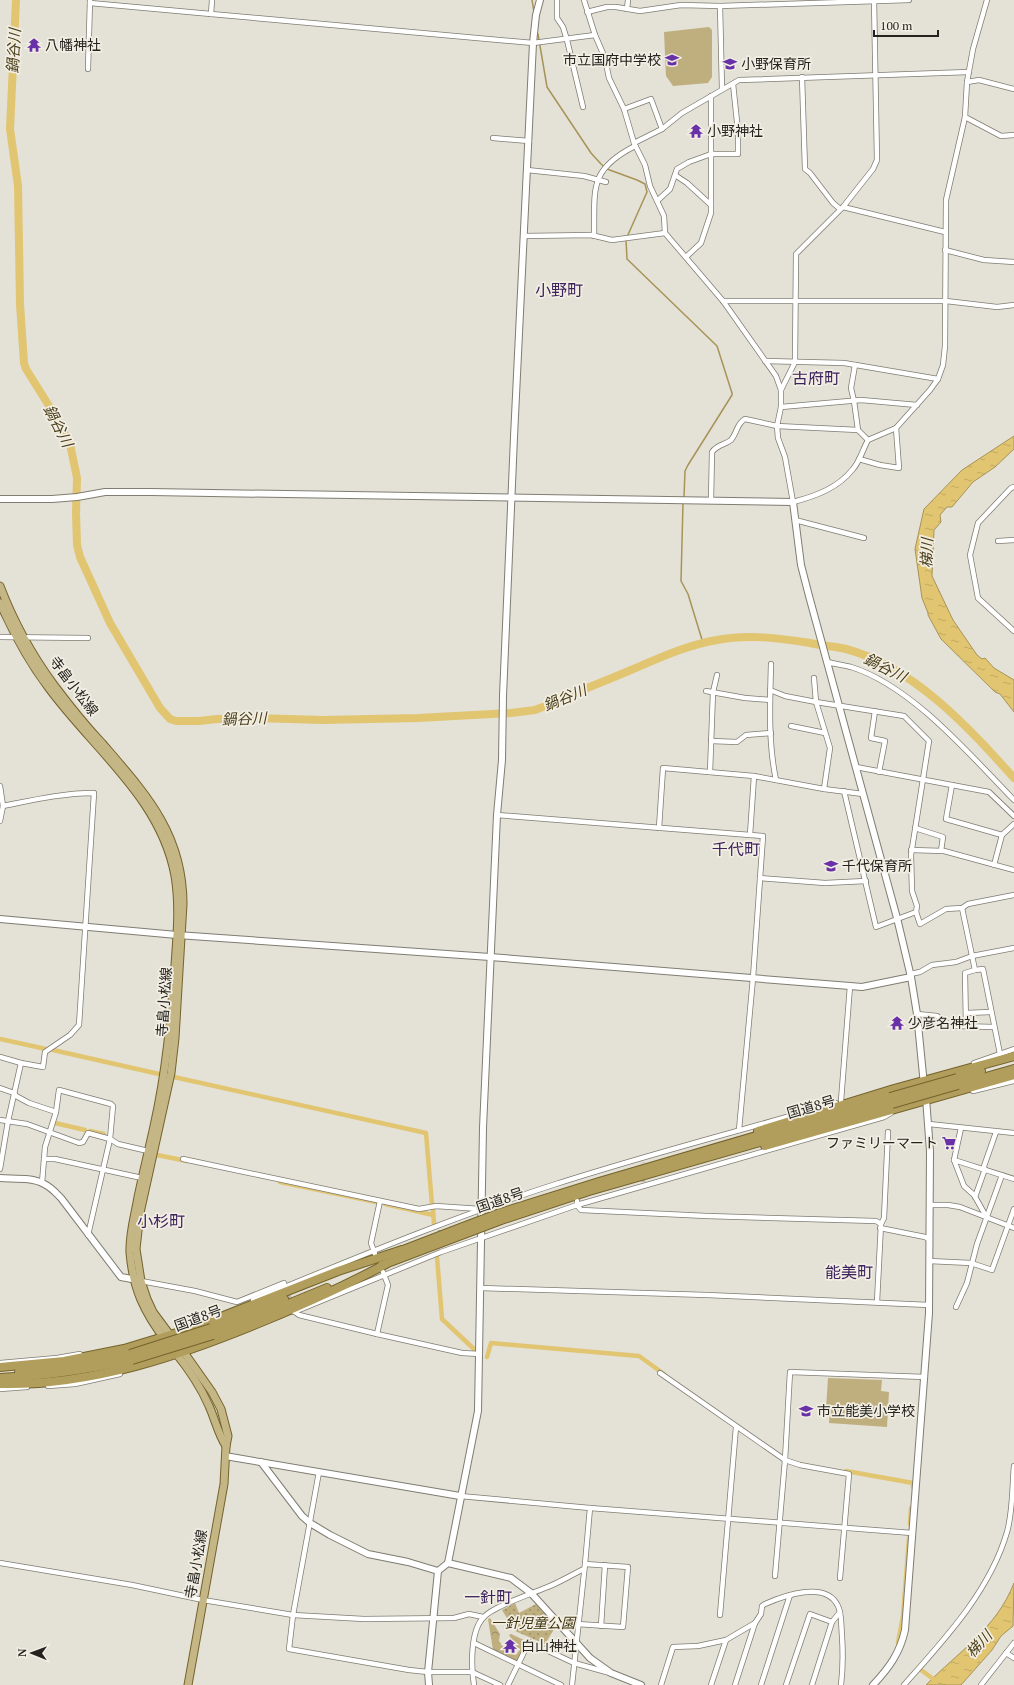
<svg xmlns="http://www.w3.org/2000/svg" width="1014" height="1685" font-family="'PT Serif','Noto Sans JP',serif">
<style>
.grass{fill:#bfaf7f}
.forest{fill:url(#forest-crowns)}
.park{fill:url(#park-dots)}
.water{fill:url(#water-ripples);stroke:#a89458}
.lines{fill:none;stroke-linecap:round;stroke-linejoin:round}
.stream{stroke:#a89458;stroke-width:1.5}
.canal{stroke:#e1c571;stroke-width:4.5}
.river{stroke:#e1c571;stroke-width:8}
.minor-tunnel{stroke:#bebbb1;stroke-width:4.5;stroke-dasharray:4.5 2;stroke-linecap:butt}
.minor-casing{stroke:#7f7c72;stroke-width:6}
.tertiary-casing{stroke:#7f7c72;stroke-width:8}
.primary-casing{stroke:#74632c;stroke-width:9}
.trunk-casing{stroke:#74632c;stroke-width:10}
.minor{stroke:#fff;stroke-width:4.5}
.tertiary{stroke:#fff;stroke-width:6}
.primary{stroke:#c5b685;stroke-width:7}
.trunk{stroke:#b29e5c;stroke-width:8}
.trunk-bridge-casing{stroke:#74632c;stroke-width:10;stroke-linecap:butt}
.trunk-bridge{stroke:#b29e5c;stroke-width:8}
.labels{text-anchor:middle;stroke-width:3.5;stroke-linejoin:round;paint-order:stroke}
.poi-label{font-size:14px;fill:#24231f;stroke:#f2eee3;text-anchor:start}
.street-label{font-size:14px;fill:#24231f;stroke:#f2eee3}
.park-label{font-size:14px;font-style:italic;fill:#3d310c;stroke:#f2eee3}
.water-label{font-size:15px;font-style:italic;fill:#4c401c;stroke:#f2eee3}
.quarter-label{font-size:16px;fill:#3c235d;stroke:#f2eee3}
</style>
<defs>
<pattern id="forest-crowns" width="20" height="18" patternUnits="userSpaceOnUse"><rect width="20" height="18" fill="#bfaf7f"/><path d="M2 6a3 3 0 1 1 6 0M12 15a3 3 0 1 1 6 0" fill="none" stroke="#9b8e67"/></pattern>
<pattern id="park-dots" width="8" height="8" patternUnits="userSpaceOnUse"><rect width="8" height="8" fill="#bfaf7f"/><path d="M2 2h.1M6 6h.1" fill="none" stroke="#9b8e67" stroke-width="1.8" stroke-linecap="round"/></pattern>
<pattern id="water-ripples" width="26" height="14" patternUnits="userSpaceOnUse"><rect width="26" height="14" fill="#e1c571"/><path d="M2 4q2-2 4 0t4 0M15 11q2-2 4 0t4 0" fill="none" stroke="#c1a961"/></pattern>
</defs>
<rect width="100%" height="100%" fill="#e4e1d6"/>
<!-- grass -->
<g class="grass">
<path d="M709 27 712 30V77L708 83 673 86 666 76 664 32Z"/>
<path d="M828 1378 882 1380 881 1391 889 1392 887 1427 829 1423 830 1410 826 1409Z"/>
</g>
<!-- forest -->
<path class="forest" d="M490 1618 500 1634 499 1641 509 1654 516 1655 519 1651 509 1635 511 1634 526 1641 518 1660 514 1661 493 1650 488 1619Z"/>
<!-- park -->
<path class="park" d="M515 1603 519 1613 536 1604 556 1626 545 1644 515 1631 502 1610Z"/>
<!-- water -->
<g class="water">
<path d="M1014 436V449L995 467 973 482 952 507H947L940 515 941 522 934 530 932 576 953 620 977 655 982 659 985 658 994 668 1014 680V712L1000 694 995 692 941 639 928 615V613L922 598 915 549 924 509 962 470Z"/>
<path d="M1014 1583 1013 1626 1001 1636 992 1650 961 1685H926C958 1652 996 1629 1014 1583Z"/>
</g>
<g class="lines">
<!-- stream -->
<g class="stream">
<path d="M532 0 534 12"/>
<path d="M538 34 547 87 591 153 601 164 607 169 637 180 645 184 647 192 627 237"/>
<path d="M626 240 627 259 717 346 732 393V395L688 465 685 471 684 497"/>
<path d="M683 503 681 581 688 594 703 643"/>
</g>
<!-- canal -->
<g class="canal">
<path d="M0 1039 46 1049"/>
<path d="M53 1050 159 1074"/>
<path d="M174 1077 426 1133 432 1205"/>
<path d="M55 1123 85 1130"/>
<path d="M90 1131 104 1134"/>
<path d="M157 1155 187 1161"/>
<path d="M280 1182 376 1202"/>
<path d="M385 1204 433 1215"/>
<path d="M433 1209 434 1224"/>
<path d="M437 1257 442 1319 475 1350"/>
<path d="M487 1357 491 1343 639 1356 664 1374"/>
<path d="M846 1471 913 1483V1487"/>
<path d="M910 1524 911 1508"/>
<path d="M898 1643 903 1616 909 1538"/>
<path d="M921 1670 936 1681"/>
</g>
<!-- river -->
<path class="river" d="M16 0 10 129 18 186 20 304 24 363 26 369 56 417 70 444 77 478 76 513 77 545 80 557 110 623 160 708 170 719 176 721H199L217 719 252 718 323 720 418 718 511 713 535 710 553 703C579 691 605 681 631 670 659 658 687 645 717 640 748 634 779 638 810 643 822 646 834 646 846 649 914 667 969 728 1014 778"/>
<!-- minor-tunnel -->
<g class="minor-tunnel">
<path d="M643 1182V1162"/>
<path d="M440 1230 441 1249"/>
<path d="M286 1289 292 1305"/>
</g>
<defs>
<g id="minor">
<path d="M557 0V18L563 27 567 40 583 107"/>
<path d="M584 0 595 35 605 58 609 78 624 109 634 143 645 165 650 186 664 216 665 233 723 301 776 376 781 390V407L777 426 778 438 785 457 793 502C816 496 838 488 853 469 860 461 863 449 868 440L896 428 930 390 938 379 943 365 945 346 946 200 965 117 967 82 973 49 987 0"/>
<path d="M90 3 211 14 212 0"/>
<path d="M720 6 722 89"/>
<path d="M627 9 628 0"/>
<path d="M587 12 607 7H616L640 11 681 5 720 6 909 0"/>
<path d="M211 14 533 43 595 35"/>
<path d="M88 69 90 0"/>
<path d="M802 77 805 169 810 173 833 203 840 209"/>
<path d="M967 82 979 80 1014 89"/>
<path d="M624 109 651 99 662 129"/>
<path d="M965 117 1001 136 1014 135"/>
<path d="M493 138 529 141"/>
<path d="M634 143 662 129 682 113 739 80 969 72"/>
<path d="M527 170 584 176 606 182"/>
<path d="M675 175 687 183 711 205"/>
<path d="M657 201 670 189 677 169 689 162 711 154H738V131L733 84"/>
<path d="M843 207 945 232"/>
<path d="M524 236 591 235 612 240 665 233"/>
<path d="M594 236C595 189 588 170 635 146"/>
<path d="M945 250 984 260 1014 262"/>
<path d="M686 257 701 243 711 213V96"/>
<path d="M723 301H946L997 307 1014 305"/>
<path d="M765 361 844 363 938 379"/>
<path d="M855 365 851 388 854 401 858 430 868 440"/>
<path d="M781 390 795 362 796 254 843 207 873 169 877 160 874 0"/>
<path d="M781 407 861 400 917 405"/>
<path d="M859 459 880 465 899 468 896 428"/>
<path d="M1014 487 1011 488 978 523 970 555 978 598 1014 631"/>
<path d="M711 500 712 452C718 444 725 445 731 440 737 433 737 423 745 419L777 426 858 430"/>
<path d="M795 520 864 538"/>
<path d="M998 541 1014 540"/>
<path d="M0 637 88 638"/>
<path d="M827 662C835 664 843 665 851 667 912 686 970 755 1014 800"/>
<path d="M771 664C770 702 768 742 776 780"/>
<path d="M814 678 816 702 830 748 824 789"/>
<path d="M770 690 785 696 816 702 904 716 929 741 911 855 912 891 917 906 916 912 876 927 844 791"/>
<path d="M706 691 745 698 770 700"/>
<path d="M875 711 871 738 885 741 879 772"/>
<path d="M791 726 825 733"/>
<path d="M711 741 737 742 746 735 771 733"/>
<path d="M856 767 989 792 1014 816"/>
<path d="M710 772 713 692 717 675"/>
<path d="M952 785 946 819 1002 835"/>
<path d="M0 786 3 806 0 821"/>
<path d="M497 815 763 836 753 978 739 1130"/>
<path d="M659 828 663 768 754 776 824 789 863 794"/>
<path d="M915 828 943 837 941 851"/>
<path d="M750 835 754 776"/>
<path d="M911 850 944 851 1014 870"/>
<path d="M994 865 1002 835 1014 824"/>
<path d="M760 878 825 883 866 881"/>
<path d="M962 908 975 970 965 973 966 1026"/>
<path d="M916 912 920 924 946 909 962 908 968 904 1014 895"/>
<path d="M975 970 983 969 1000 1054"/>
<path d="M910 974 920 972 932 965 956 962 972 956 1014 948"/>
<path d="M966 1013 991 1012"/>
<path d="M917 1014 937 1016 945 1022 957 1026 994 1027"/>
<path d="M0 1057 21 1063 43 1067 45 1052 70 1035 79 1025 94 793C63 793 33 800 3 806"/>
<path d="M974 1063 1014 1049"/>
<path d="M0 1088 14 1093 16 1096 29 1103 56 1112 59 1090 111 1104 113 1106 110 1139 88 1235"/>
<path d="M973 1091 1014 1081"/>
<path d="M841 1101 850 986"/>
<path d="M0 1120 27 1124 79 1143 83 1142 88 1133 110 1139 118 1144 148 1151"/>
<path d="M929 1124 1014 1133"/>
<path d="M961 1128 954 1160 964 1186 974 1195 987 1218"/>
<path d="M44 1159H55L142 1178"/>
<path d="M183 1159 419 1209 436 1206 480 1209"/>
<path d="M954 1160 1014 1179"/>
<path d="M0 1169 8 1121 21 1063"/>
<path d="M983 1169 996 1132"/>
<path d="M42 1183 45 1147 56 1112"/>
<path d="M975 1197 985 1169"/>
<path d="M577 1201V1205L884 1117 891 1113"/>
<path d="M930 1205H948L960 1207 1014 1228"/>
<path d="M881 1224 884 1218 888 1132"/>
<path d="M880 1228 925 1237 930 1240"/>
<path d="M375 1254 371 1243 380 1201"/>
<path d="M929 1261 971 1263 992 1270 1014 1209"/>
<path d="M141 1281 195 1291 237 1302 284 1283 285 1287"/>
<path d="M481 1288 707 1295 929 1305"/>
<path d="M253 1300C353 1259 453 1217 556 1184 649 1154 743 1130 836 1103"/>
<path d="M956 1307 967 1283 977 1244 1002 1175"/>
<path d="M294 1312 441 1252 577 1205 581 1210 707 1216 876 1221 881 1224 877 1302"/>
<path d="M295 1312 299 1315 377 1334 462 1353 480 1354"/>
<path d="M377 1334 388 1285 383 1272"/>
<path d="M0 1363 57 1358 80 1354"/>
<path d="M660 1373 785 1460 800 1465 849 1474 840 1578"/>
<path d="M48 1386 75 1384 120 1374"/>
<path d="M0 1389 27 1387"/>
<path d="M319 1472 293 1615 289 1649 409 1670 428 1672H472L500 1685"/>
<path d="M460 1496 590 1508 585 1564 572 1685"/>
<path d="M590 1508 912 1533"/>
<path d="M0 1563 132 1585 203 1600 293 1615 364 1619 454 1618 469 1614 483 1617"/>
<path d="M775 1576 785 1460 790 1372 925 1377"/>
<path d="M720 1615 736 1427"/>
<path d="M577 1624 623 1627 628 1567 585 1564"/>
<path d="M601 1626 605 1565"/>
<path d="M474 1643 561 1685"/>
<path d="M1006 1653 1014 1658"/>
<path d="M474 1685C471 1667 470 1630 484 1617 494 1606 531 1594 545 1588 559 1583 571 1575 584 1569"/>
<path d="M508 1685 529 1642 574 1663 610 1673"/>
<path d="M661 1685 673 1647 698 1646 726 1640 755 1623 761 1614 762 1606 765 1604C783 1596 826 1580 838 1606 842 1614 841 1626 842 1636 843 1652 843 1669 841 1685"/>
<path d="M711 1685 726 1640"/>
<path d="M735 1685 755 1623"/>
<path d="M761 1685 790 1595"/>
<path d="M786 1685 810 1614 832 1622"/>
<path d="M812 1685 832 1622 840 1612"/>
<path d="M904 1685C944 1640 990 1591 1007 1532 1013 1511 1012 1488 1014 1466"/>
<path d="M981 1685 1014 1643"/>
</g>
<g id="tertiary">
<path d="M0 499H52L77 497 105 492H151L793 502 801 565 809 596 897 918 911 977 917 1014 924 1085"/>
<path d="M0 919 177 935 490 957 850 986 862 987 911 977"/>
<path d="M0 1178C13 1179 32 1177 44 1184 51 1187 56 1193 61 1198L121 1277 137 1280"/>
<path d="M225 1456 460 1496"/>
<path d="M261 1462 302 1516 310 1523 330 1535 368 1554 408 1562 438 1571"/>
<path d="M448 1563 511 1578 531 1593 590 1658 611 1673 641 1685"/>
<path d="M429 1685 428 1672 438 1571 448 1563 478 1411 483 1128 497 815 502 760 503 696 514 437 533 43 536 15 540 0"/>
<path d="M873 1685C889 1668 900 1653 905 1630L929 1313 930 1151 926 1098"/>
</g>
<g id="primary">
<path d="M0 586C13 620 32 655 54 685 69 705 85 725 102 743 145 793 183 833 183 904L175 1038 171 1073 140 1213 136 1249 141 1281 147 1299 153 1312 173 1339"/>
<path d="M0 603C13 632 29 662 48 687 93 749 161 798 175 876 180 906 177 936 175 965 171 1019 166 1073 154 1126 149 1149 143 1173 138 1197 135 1215 129 1234 130 1253 133 1289 144 1312 166 1341"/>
<path d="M181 1348 212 1392 221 1409 228 1436 226 1446 224 1484 188 1685"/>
<path d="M174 1351C188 1368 200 1385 209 1406 215 1419 218 1434 226 1446"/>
</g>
<g id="trunk">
<path d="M957 1078 981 1071"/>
<path d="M958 1085 1014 1069"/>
<path d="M758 1131 894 1089 1014 1056"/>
<path d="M765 1146 1014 1075"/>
<path d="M500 1213 599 1182 890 1097"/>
<path d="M501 1220 589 1191 892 1104"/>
<path d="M398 1252 463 1227"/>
<path d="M382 1265 464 1234"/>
<path d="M211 1328 284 1299"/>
<path d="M213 1335 327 1288"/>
<path d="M0 1367 64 1361 124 1349 193 1328 338 1271 402 1250"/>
<path d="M19 1372 80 1365 130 1354"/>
<path d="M0 1378C45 1376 88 1369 132 1360"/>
<path d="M0 1384C92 1386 182 1355 266 1320 307 1303 347 1285 386 1264"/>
</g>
</defs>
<!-- minor casing -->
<use href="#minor" class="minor-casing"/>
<!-- tertiary casing -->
<use href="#tertiary" class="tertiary-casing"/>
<!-- primary casing -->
<use href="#primary" class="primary-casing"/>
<!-- trunk casing -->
<use href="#trunk" class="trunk-casing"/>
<!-- minor -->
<use href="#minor" class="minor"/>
<!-- tertiary -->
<use href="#tertiary" class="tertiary"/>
<!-- primary -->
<use href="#primary" class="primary"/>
<!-- trunk -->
<use href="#trunk" class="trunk"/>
<defs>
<g id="trunk-bridge">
<path d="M890 1097 957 1078"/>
<path d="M892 1104 958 1085"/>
<path d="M463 1227 500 1213"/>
<path d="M464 1234 501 1220"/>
<path d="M130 1354 211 1328"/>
<path d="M132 1360 213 1335"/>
</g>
</defs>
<!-- trunk-bridge casing -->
<use href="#trunk-bridge" class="trunk-bridge-casing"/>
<!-- trunk-bridge -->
<use href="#trunk-bridge" class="trunk-bridge"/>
</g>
<!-- icons -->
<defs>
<symbol id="temple-bare" viewBox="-9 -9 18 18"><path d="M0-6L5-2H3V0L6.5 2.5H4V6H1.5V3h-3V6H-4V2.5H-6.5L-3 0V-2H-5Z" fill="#6931a7" stroke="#f2eee3" stroke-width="2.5" paint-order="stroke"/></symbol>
<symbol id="school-bare" viewBox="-9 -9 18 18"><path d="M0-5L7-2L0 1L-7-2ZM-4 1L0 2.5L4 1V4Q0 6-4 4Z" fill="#6931a7" stroke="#f2eee3" stroke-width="2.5" paint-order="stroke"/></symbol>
<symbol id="supermarket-bare" viewBox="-9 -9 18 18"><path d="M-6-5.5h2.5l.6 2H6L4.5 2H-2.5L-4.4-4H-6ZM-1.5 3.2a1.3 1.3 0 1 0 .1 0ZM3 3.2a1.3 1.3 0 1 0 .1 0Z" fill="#6931a7" stroke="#f2eee3" stroke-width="2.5" paint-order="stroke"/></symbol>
</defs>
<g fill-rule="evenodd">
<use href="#temple-bare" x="24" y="35" width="20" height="20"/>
<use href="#school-bare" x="662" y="50" width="20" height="20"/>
<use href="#school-bare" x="720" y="54" width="20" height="20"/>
<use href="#temple-bare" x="686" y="121" width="20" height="20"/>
<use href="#school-bare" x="821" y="856" width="20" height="20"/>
<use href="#temple-bare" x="887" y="1013" width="20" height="20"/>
<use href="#supermarket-bare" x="939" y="1133" width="20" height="20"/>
<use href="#school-bare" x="796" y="1401" width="20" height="20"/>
<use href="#temple-bare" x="500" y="1636" width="20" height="20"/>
</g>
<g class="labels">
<!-- poi labels -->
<g class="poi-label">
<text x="45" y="50">八幡神社</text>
<text x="661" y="65" text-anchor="end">市立国府中学校</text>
<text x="741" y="69">小野保育所</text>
<text x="707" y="136">小野神社</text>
<text x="842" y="871">千代保育所</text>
<text x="908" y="1028">少彦名神社</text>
<text x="938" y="1148" text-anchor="end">ファミリーマート</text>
<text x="817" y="1416">市立能美小学校</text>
<text x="521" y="1651">白山神社</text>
</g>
<!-- street labels -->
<g class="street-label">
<text transform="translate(74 686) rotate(53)" y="5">寺畠小松線</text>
<text transform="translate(164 1002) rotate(-86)" y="5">寺畠小松線</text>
<text transform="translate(811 1107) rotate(-16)" y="5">国道8号</text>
<text transform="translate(500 1200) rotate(-19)" y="5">国道8号</text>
<text transform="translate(198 1318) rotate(-20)" y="5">国道8号</text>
<text transform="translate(196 1564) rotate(-80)" y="5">寺畠小松線</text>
</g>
<!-- park labels -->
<g class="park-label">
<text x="533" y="1628">一針児童公園</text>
</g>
<!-- water labels -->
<g class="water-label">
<text transform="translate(14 51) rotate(-87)" y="5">鍋谷川</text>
<text transform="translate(58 426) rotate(63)" y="5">鍋谷川</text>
<text transform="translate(927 553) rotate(-88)" y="5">梯川</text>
<text transform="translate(885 668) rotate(27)" y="5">鍋谷川</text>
<text transform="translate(565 698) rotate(-22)" y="5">鍋谷川</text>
<text transform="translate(244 719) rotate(-2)" y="5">鍋谷川</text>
<text transform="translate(979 1644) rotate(-47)" y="5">梯川</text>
</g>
<!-- quarter labels -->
<g class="quarter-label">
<text x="559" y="296">小野町</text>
<text x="816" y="384">古府町</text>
<text x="736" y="855">千代町</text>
<text x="161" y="1227">小杉町</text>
<text x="849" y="1278">能美町</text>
<text x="488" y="1603">一針町</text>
</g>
</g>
<!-- north arrow -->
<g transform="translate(32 1653) rotate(271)" stroke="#f2eee3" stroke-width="3" paint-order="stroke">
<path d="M0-3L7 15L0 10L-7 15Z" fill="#24231f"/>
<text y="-6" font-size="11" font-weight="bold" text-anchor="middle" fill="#24231f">N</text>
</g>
<!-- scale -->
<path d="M874 30v6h64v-6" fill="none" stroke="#24231f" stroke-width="2"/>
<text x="880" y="30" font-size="12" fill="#24231f" stroke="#f2eee3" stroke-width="3" paint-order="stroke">100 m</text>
</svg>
